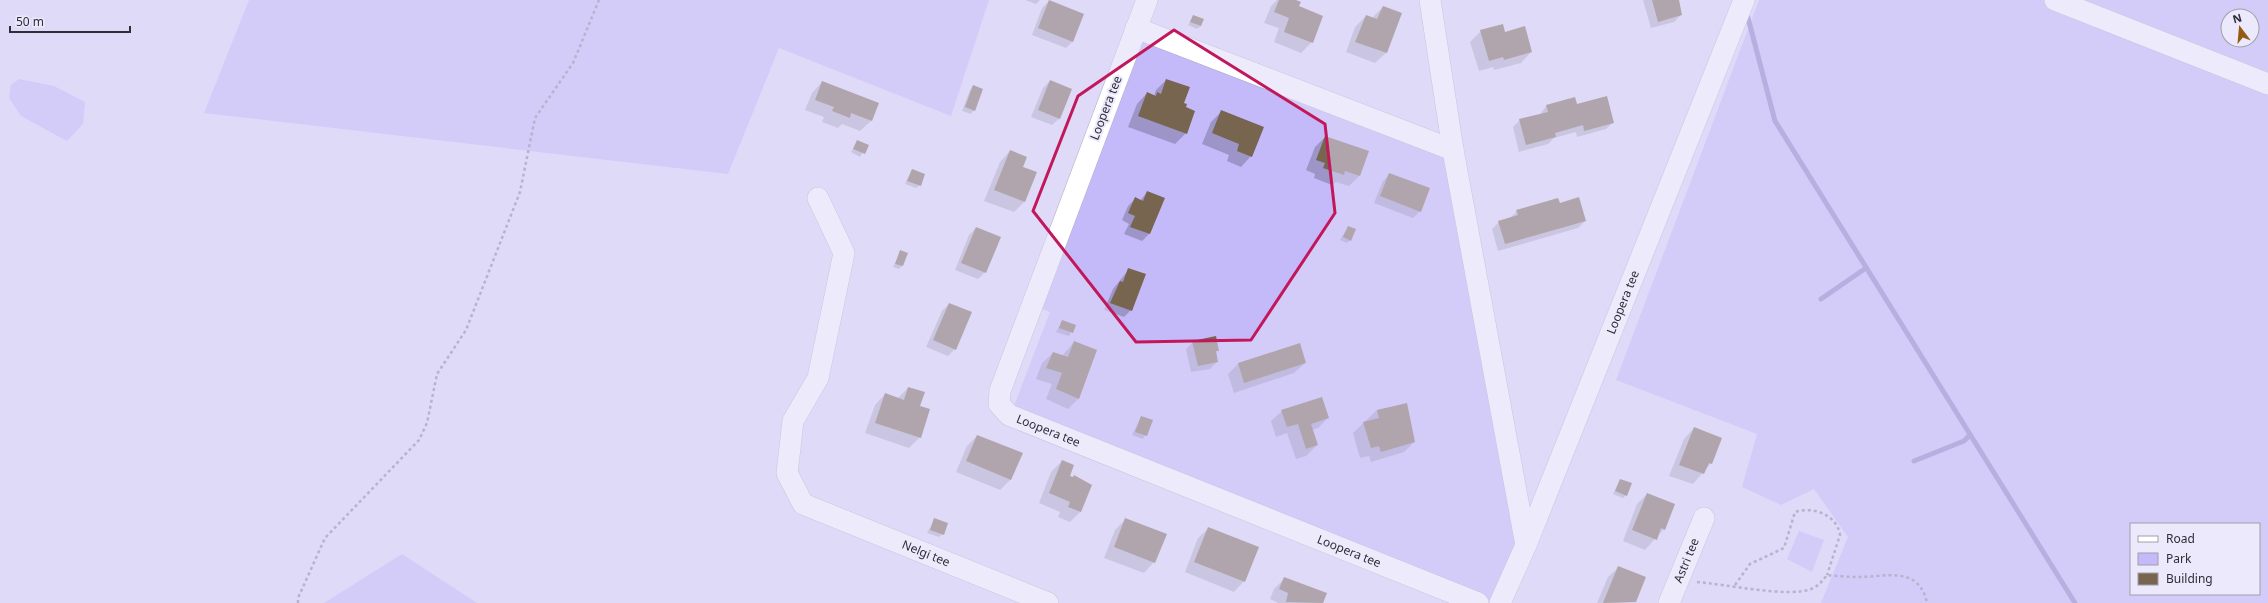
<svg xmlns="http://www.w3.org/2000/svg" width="2268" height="603" font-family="'Noto Sans',sans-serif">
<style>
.green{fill:#c5baf9;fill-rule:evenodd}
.shadow{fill:#0003}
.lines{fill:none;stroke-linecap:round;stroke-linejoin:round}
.stream{stroke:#8a7ac6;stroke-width:5}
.building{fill:#786550}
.minor-casing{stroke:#aeaac6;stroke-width:22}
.path{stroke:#878498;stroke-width:2.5;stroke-dasharray:3 3;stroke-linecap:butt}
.minor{stroke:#fff;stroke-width:21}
.marked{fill:none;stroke:#c2185b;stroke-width:3;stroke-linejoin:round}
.labels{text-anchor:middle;stroke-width:4;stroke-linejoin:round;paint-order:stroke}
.street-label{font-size:12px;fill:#2e2d38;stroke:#ebe9fb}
</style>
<rect width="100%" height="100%" fill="#dedaf7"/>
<!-- green -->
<g class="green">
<path d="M249 0H989L951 116 779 48 728 174 204 113Z"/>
<path d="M1759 0H2268V603H1821L1848 537 1814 489 1781 505 1742 487 1757 434 1616 380ZM2228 16H2252V40H2228ZM2131 524H2259V594H2131Z"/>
<path d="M1149 39 1437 151 1449 163 1518 547 1493 599 1488 600 1014 406 1050 312 1038 307 1142 42Z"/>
<path d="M19 79 54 86 85 102 83 124 67 141 21 116 9 98 11 85Z"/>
<path d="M1799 531 1824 540 1812 572 1787 559Z"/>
<path d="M402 554 477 603H324Z"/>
</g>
<!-- shadow -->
<g class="shadow">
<path d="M1025 0H1040L1036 4Z"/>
<path d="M1277 0H1293L1298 7 1312 42 1301 53 1274 42 1279 28 1264 23 1271 6Z"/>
<path d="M1643 0H1677L1681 15 1674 22 1651 28Z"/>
<path d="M1049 1 1073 41 1066 48 1032 35 1042 8Z"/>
<path d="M1383 7 1401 13 1386 53 1375 63 1346 52 1355 27 1366 16 1372 18Z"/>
<path d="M1193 16 1201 26 1197 29 1188 25Z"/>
<path d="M1481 31 1504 33 1531 52 1521 63 1494 70 1493 67 1479 71 1470 42Z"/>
<path d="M1166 80 1183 103 1186 133 1175 144 1128 127 1137 104 1147 93 1154 96 1156 90Z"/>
<path d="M1050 81 1060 118 1052 125 1031 117 1043 88Z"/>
<path d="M822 82 871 121 860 131 842 124 838 128 822 122 824 117 805 110 812 93Z"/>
<path d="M973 86 974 110 971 114 962 111 970 90Z"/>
<path d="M1576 105 1613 122 1606 129 1577 137 1576 132 1554 138 1548 144 1519 152 1513 127 1520 120 1540 115 1546 106Z"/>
<path d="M1222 111 1251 156 1241 167 1227 161 1229 155 1202 144 1211 122Z"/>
<path d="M1325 137 1368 152 1359 176 1349 186 1336 182 1332 185 1314 178 1315 174 1306 170 1315 147Z"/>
<path d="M858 141 867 146 860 157 851 152Z"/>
<path d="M1010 151 1022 167 1036 173 1024 202 1014 212 984 201 1000 162Z"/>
<path d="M912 170 920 185 916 188 905 184Z"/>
<path d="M1390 174 1420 211 1413 218 1374 203 1383 181Z"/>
<path d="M1147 192 1164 199 1149 234 1142 241 1124 234 1129 224 1122 220 1128 206 1135 199 1140 201Z"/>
<path d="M1559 204 1585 221 1578 228 1498 251 1492 229 1499 222 1510 218 1517 211Z"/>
<path d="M1348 227 1350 240 1347 243 1340 240Z"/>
<path d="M976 228 985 272 978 279 955 270 969 235Z"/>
<path d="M901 251 902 266 899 269 893 267Z"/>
<path d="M1129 269 1131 310 1124 317 1104 310 1113 289Z"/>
<path d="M949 304 955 349 948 356 926 347 942 311Z"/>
<path d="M1062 321 1074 326 1069 336 1056 332Z"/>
<path d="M1074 342 1079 398 1068 409 1046 399 1052 384 1036 379 1042 363 1053 353 1062 356Z"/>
<path d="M1193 342 1218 350 1215 353 1217 362 1210 369 1191 372 1186 349Z"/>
<path d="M1305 363 1294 373 1234 393 1228 374 1238 364Z"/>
<path d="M908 388 919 406 920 437 909 448 865 433 875 405 885 394 897 399Z"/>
<path d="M1406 404 1414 442 1404 452 1371 462 1369 456 1360 458 1353 433 1377 410Z"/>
<path d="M1282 411 1328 418 1318 428 1312 430 1317 445 1306 456 1296 459 1287 433 1276 437 1271 421Z"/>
<path d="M1141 417 1152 421 1143 439 1132 435Z"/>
<path d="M1694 428 1711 463 1693 484 1669 476 1684 439Z"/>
<path d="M977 436 1011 479 1000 490 956 472 967 446Z"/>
<path d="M1062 461 1068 476 1072 478 1074 476 1080 512 1070 522 1058 517 1060 512 1039 503 1051 472Z"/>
<path d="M1620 480 1626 495 1623 498 1613 494Z"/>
<path d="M1647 494 1664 529 1645 550 1623 541 1637 504Z"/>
<path d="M935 519 943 534 939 537 927 533Z"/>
<path d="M1126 519 1154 562 1144 573 1104 558 1115 530Z"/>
<path d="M1209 528 1244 581 1234 592 1185 572 1198 538Z"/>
<path d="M1619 567 1635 602 1597 603 1608 577Z"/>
<path d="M1284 579 1326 594 1322 603H1278L1270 599 1274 589Z"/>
</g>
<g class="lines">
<!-- stream -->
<g class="stream">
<path d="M1747 14 1775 121 2075 603"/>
<path d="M1821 299 1866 268"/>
<path d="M1914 461 1964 441 1970 435"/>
</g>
</g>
<!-- building -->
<g class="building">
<path d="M1049 0 1084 14 1073 42 1038 28Z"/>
<path d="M1279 0H1296L1301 2 1299 6 1323 16 1313 43 1284 32 1289 18 1274 12Z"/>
<path d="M1652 0H1679L1682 15 1658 22Z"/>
<path d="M1383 6 1402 13 1387 53 1355 42 1366 15 1377 19Z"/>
<path d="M1193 15 1204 19 1201 26 1190 22Z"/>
<path d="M1503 24 1505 32 1525 26 1532 52 1504 60 1503 57 1489 61 1480 30Z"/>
<path d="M1166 79 1190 87 1184 103 1187 104 1186 107 1195 111 1187 134 1138 116 1147 92 1156 96 1157 92 1161 94Z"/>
<path d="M1050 80 1072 89 1060 119 1038 110Z"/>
<path d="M822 81 879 103 872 121 851 113 850 118 832 111 834 107 815 100Z"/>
<path d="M973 85 983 89 975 111 965 107Z"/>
<path d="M1607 96 1614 123 1584 131 1583 125 1555 133 1556 137 1526 145 1519 119 1548 112 1546 105 1575 97 1577 104Z"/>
<path d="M1221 110 1264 127 1252 157 1237 151 1239 144 1212 133Z"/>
<path d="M1325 136 1369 151 1360 176 1345 171 1344 175 1323 168 1325 163 1316 160Z"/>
<path d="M857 140 869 145 865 154 853 149Z"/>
<path d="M1010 150 1027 157 1023 167 1037 172 1025 202 994 190Z"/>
<path d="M912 169 925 174 921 186 907 181Z"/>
<path d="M1389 173 1430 188 1421 212 1380 196Z"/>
<path d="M1147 191 1165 198 1150 234 1130 227 1135 216 1128 213 1135 197 1143 201Z"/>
<path d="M1579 197 1586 221 1505 244 1498 221 1518 215 1516 210 1558 198 1560 203Z"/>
<path d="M1348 226 1356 229 1351 241 1343 237Z"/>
<path d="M976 227 1001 237 986 273 961 263Z"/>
<path d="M900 250 908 253 903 266 895 264Z"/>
<path d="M1128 268 1146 274 1132 311 1110 303 1120 281 1123 282Z"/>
<path d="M949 303 972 312 956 350 933 340Z"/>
<path d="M1062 320 1076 325 1073 333 1059 328Z"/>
<path d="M1216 336 1219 351H1216L1218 362 1198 366 1192 341Z"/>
<path d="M1074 341 1097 350 1079 399 1056 389 1062 373 1046 368 1053 352 1068 357Z"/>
<path d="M1300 343 1306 363 1244 383 1238 363Z"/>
<path d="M908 387 925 392 920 406 930 409 921 438 875 423 885 393 904 400Z"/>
<path d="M1322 397 1329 418 1311 424 1318 445 1306 449 1298 424 1287 427 1281 410Z"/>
<path d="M1407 403 1415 442 1381 452 1379 446 1371 448 1363 422 1379 418 1377 410Z"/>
<path d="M1141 416 1153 420 1147 436 1135 432Z"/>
<path d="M1694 427 1722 438 1712 464 1709 463 1704 474 1679 465Z"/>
<path d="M977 435 1023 453 1011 480 966 461Z"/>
<path d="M1062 460 1074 465 1070 476 1073 477 1074 475 1092 485 1081 512 1068 507 1070 502 1049 493Z"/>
<path d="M1620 479 1632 483 1627 496 1615 491Z"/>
<path d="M1647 493 1675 504 1665 530 1661 528 1657 540 1632 530Z"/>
<path d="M934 518 948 523 944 535 930 530Z"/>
<path d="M1125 518 1167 534 1155 563 1114 547Z"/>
<path d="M1208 527 1259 547 1245 582 1194 562Z"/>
<path d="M1618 566 1646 577 1636 602 1603 603Z"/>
<path d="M1284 577 1327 593 1323 603 1286 602 1288 593 1279 589Z"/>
</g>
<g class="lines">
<defs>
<g id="minor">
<path id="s1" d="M1147 0 1000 391 999 404 1009 415 1478 603"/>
<path d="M1430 0 1453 150 1526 545"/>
<path d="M2055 0 2268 84"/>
<path d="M1136 28 1453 150"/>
<path id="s2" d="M818 198 844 253 818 378 793 421 787 473 803 504 1048 603"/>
<path id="s3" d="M1500 603 1526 545 1744 0"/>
<path id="s4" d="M1669 603 1704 518"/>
</g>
</defs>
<!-- minor casing -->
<use href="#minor" class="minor-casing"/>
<!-- path -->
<g class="path">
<path d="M1697 582C1724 584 1790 598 1811 589 1819 586 1822 581 1827 575 1837 576 1848 577 1858 577 1885 577 1919 565 1927 603"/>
<path d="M1735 585 1750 564 1784 548 1795 512C1814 506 1837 515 1840 535L1827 575"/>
<path d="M298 603V598L325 538 419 440 427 423 437 374 466 330 520 192 535 118 573 63 599 0"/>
</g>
<!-- minor -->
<use href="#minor" class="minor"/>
</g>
<!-- marked area -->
<path d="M0 0H2268V603H0ZM1174 30 1325 124 1335 213 1251 340 1136 342 1033 211 1078 96Z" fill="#dedaf7" fill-opacity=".55" fill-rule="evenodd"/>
<path class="marked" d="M1174 30 1325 124 1335 213 1251 340 1136 342 1033 211 1078 96Z"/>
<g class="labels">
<!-- street labels -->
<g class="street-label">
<text transform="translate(1106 108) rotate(-69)" y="4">Loopera tee</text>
<text dy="4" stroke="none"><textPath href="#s3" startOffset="325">Loopera tee</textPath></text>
<text dy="4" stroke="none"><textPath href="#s1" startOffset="488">Loopera tee</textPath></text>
<text dy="4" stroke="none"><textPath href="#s1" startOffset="812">Loopera tee</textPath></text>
<text dy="4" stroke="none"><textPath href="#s2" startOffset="458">Nelgi tee</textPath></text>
<text dy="4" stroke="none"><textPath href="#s4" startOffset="46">Astri tee</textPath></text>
</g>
</g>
<!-- legend -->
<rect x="2130" y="523" width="130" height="72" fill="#ebe9fb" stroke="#9f9ead"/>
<rect x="2138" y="536" width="20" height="6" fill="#ffffff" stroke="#9f9ead"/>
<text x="2166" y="543" font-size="12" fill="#2e2d38">Road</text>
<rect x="2138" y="553" width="20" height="12" fill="#c5baf9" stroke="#9f9ead"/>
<text x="2166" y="563" font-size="12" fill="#2e2d38">Park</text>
<rect x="2138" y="573" width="20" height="12" fill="#786550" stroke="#9f9ead"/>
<text x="2166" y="583" font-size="12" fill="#2e2d38">Building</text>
<!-- north arrow -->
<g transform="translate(2240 28) rotate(344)"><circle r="19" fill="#ebe9fb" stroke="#9f9ead"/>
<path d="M0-3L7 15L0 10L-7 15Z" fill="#925d12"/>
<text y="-6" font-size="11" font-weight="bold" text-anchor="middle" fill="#2e2d38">N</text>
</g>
<!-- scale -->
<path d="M10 26v6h120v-6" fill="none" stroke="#2e2d38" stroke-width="2"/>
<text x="16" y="26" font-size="12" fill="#2e2d38" stroke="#ebe9fb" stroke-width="3" paint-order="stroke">50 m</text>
</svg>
